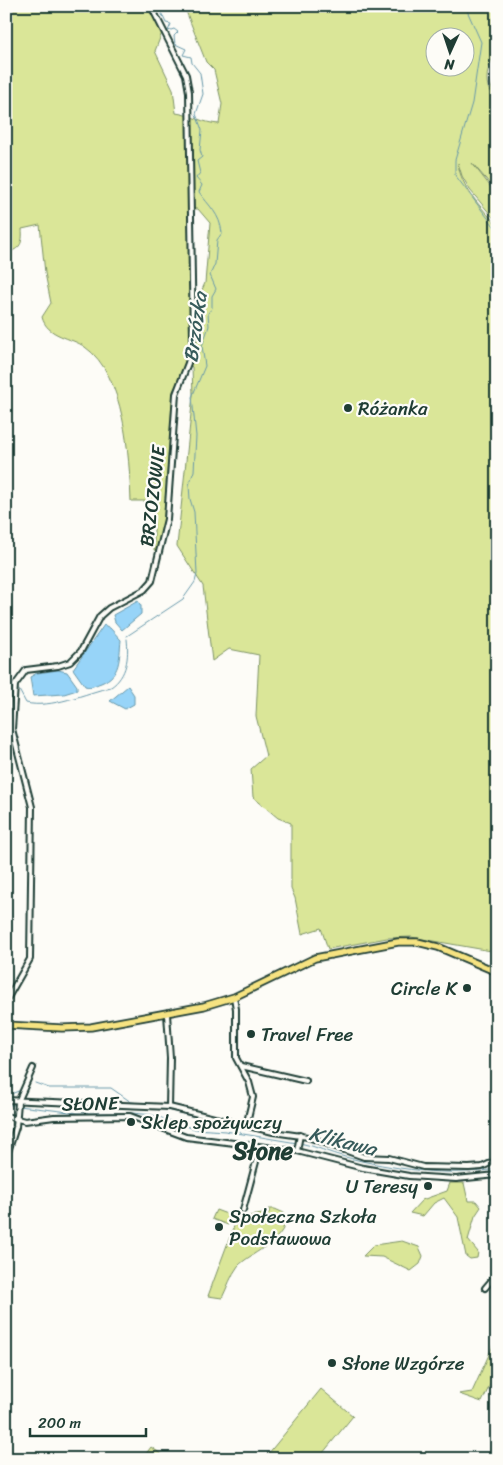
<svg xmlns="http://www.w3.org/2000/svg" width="503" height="1465" font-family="Sriracha,sans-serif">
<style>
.green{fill:#dae698;stroke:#7c9266;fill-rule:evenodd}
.water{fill:#97d4f8;stroke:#6798aa}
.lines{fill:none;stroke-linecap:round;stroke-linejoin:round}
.stream{stroke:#6798aa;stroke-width:1}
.minor-casing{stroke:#1f3d34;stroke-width:8}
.trunk-casing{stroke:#1f3d34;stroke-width:9}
.minor{stroke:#fdfcf7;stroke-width:4}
.trunk{stroke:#f6e381;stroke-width:5.5}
.poi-dot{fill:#1f3d34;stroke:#fdfcf7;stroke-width:2}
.labels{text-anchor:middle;stroke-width:4.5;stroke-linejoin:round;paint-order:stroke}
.poi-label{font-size:19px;fill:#1f3d34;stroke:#fdfcf7;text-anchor:start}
.street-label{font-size:19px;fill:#1f3d34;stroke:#fdfcf7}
.water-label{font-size:20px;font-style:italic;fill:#375b5b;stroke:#fdfcf7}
.district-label{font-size:24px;font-weight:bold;fill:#1f3d34;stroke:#fdfcf7}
</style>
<rect width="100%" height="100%" fill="#fdfcf7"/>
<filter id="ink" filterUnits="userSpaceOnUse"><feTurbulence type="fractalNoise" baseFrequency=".02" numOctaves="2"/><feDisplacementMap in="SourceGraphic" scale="10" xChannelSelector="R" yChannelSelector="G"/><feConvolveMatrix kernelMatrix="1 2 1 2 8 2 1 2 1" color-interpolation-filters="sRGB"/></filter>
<g filter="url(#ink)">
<!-- green -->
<g class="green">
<path d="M6 6H151L163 30 155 51 173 89 176 113C191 115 203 123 219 124L222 104 214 70 206 62 184 6H497V61L494 62 493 57C488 68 484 80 490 92L497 71V192L472 163 497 195V222L470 190 462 176 458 163C461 188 481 207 497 225V952L411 937 387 938 328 949 321 928 302 934 295 898 291 889V823L278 818 253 797 251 769 266 756 256 716 259 655 229 649 212 661 203 586 177 546 193 395 192 367 188 363 173 391 163 530 157 551 154 550V501H131C129 455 125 375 85 347 71 337 47 337 42 317L51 303 45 273 40 225 22 229C23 243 21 249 6 253ZM436 38H466V68H436ZM192 209H198L210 223 205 283 194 308Z"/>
<path d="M450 1183H464L468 1201H476L481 1207 475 1216 468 1240 478 1252 477 1258 470 1259 466 1256 458 1217 444 1198 434 1203 423 1216 410 1213 422 1200 447 1191Z"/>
<path d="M269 1209H275L284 1213C293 1238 251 1252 238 1266 231 1275 227 1288 222 1298L208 1296 237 1218 269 1213Z"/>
<path d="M216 1210 232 1216 228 1225 212 1219Z"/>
<path d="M402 1241 419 1247 423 1256 420 1264 411 1271 382 1257 363 1256 374 1245Z"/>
<path d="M497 1337V1370L482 1402 459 1394 472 1392Z"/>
<path d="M321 1389 353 1416 318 1459H264Z"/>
<path d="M151 1447 168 1459H142Z"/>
</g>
<!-- water -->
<g class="water">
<path d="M138 601 141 606V614L122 630 115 622 113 615Z"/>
<path d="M104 625 110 628 121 640C119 659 121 675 101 683 95 685 91 688 85 686L73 669Z"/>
<path d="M58 670 67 672 77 686V690L64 694 33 696 30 677 37 673Z"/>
<path d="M128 686 134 695V704L125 709 110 701Z"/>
</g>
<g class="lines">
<!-- stream -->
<g class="stream">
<path d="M465 6 481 42 472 103 455 160V175L497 230"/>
<path d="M127 636 183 599 195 582 197 574 194 512 190 499 189 485 194 471 196 436 192 397 205 366 202 346 209 326 208 313 212 308V296L216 289 210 275 215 264 217 240 222 233C220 214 209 206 199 192L202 185 196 178 200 173 197 161 202 157 200 150 202 130 196 114 203 94 200 73 192 63 191 57 183 55 186 49 175 44 174 36 178 32 174 29 168 31 171 24 166 23 158 6"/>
<path d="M19 690 26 703C51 709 86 693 111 687 127 676 129 657 127 639"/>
<path d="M6 694 11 693"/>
<path d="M35 1083 49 1088H111L131 1102 155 1105"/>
<path d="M6 1096 21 1090"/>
<path d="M6 1105H15"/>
<path d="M19 1106 78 1113H133L152 1115 195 1129 225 1131 297 1143"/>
<path d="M159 1108 232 1126 242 1133"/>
<path d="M300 1143C315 1146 330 1153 345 1157 392 1169 448 1177 497 1169"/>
</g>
<defs>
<g id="minor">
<path d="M234 997 236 1009V1058L249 1082 253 1097 246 1126"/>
<path d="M6 1001 30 959 32 807 12 729 15 685 26 670 58 666 70 662 81 651 100 616 109 608 144 590 152 581 167 519 176 394 188 363 193 341 189 92 186 75 151 6"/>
<path d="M167 1014 170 1058 169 1107"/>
<path d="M241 1066 306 1081"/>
<path d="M6 1100 169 1107 273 1132 308 1137 364 1157 389 1158 423 1167 469 1168 482 1167 497 1160"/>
<path d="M6 1116 25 1121 54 1117 130 1116 186 1137 297 1151 363 1168 409 1176 456 1179 497 1175"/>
<path d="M297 1151 300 1135"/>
<path d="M6 1158 16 1127 18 1102 33 1068"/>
<path d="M243 1210 260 1147"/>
<path d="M485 1288 497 1274"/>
</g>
<path id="trunk" d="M6 1025 62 1028 91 1027 204 1006 234 997 315 958 398 942H417L438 947 497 972"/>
</defs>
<!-- minor casing -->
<use href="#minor" class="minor-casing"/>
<!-- trunk casing -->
<use href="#trunk" class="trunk-casing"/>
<!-- minor -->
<use href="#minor" class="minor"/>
<!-- trunk -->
<use href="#trunk" class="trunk"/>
</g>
</g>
<!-- markers -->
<g class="poi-dot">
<circle cx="348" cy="408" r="5"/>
<circle cx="467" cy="988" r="5"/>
<circle cx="251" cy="1034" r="5"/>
<circle cx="131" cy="1122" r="5"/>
<circle cx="428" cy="1186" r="5"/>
<circle cx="219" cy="1227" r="5"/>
<circle cx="332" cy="1363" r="5"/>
</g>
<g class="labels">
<!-- poi labels -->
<g class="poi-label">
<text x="358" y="415">Różanka</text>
<text x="457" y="995" text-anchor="end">Circle K</text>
<text x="261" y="1041">Travel Free</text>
<text x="141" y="1129">Sklep spożywczy</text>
<text x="418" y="1193" text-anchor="end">U Teresy</text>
<text x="229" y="1223">Społeczna Szkoła<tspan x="229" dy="22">Podstawowa</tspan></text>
<text x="342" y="1370">Słone Wzgórze</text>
</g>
<!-- street labels -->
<g class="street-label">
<text transform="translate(152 496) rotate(-83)" y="7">BRZOZOWIE</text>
<text transform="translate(90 1103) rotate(-1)" y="7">SŁONE</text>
</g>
<!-- water labels -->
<g class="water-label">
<text transform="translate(195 327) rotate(-82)" y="7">Brzózka</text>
<text transform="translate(343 1141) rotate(14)" y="7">Klikawa</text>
</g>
<!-- district labels -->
<g class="district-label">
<text x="263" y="1159">Słone</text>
</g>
</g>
<!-- margin -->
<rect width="503" height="1465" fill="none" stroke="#fdfcf7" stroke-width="25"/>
<rect x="12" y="12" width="478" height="1440" fill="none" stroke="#1f3d34" stroke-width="2" filter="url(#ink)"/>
<!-- north arrow -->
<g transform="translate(450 52) rotate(183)"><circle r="24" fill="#fdfcf7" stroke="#a4b0a9"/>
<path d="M0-4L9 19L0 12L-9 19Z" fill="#1f3d34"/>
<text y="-8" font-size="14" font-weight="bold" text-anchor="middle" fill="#1f3d34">N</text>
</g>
<!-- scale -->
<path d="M30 1428v8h116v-8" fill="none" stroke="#1f3d34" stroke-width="2.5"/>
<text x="38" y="1428" font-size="15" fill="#1f3d34" stroke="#fdfcf7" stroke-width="4" paint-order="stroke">200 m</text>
</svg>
